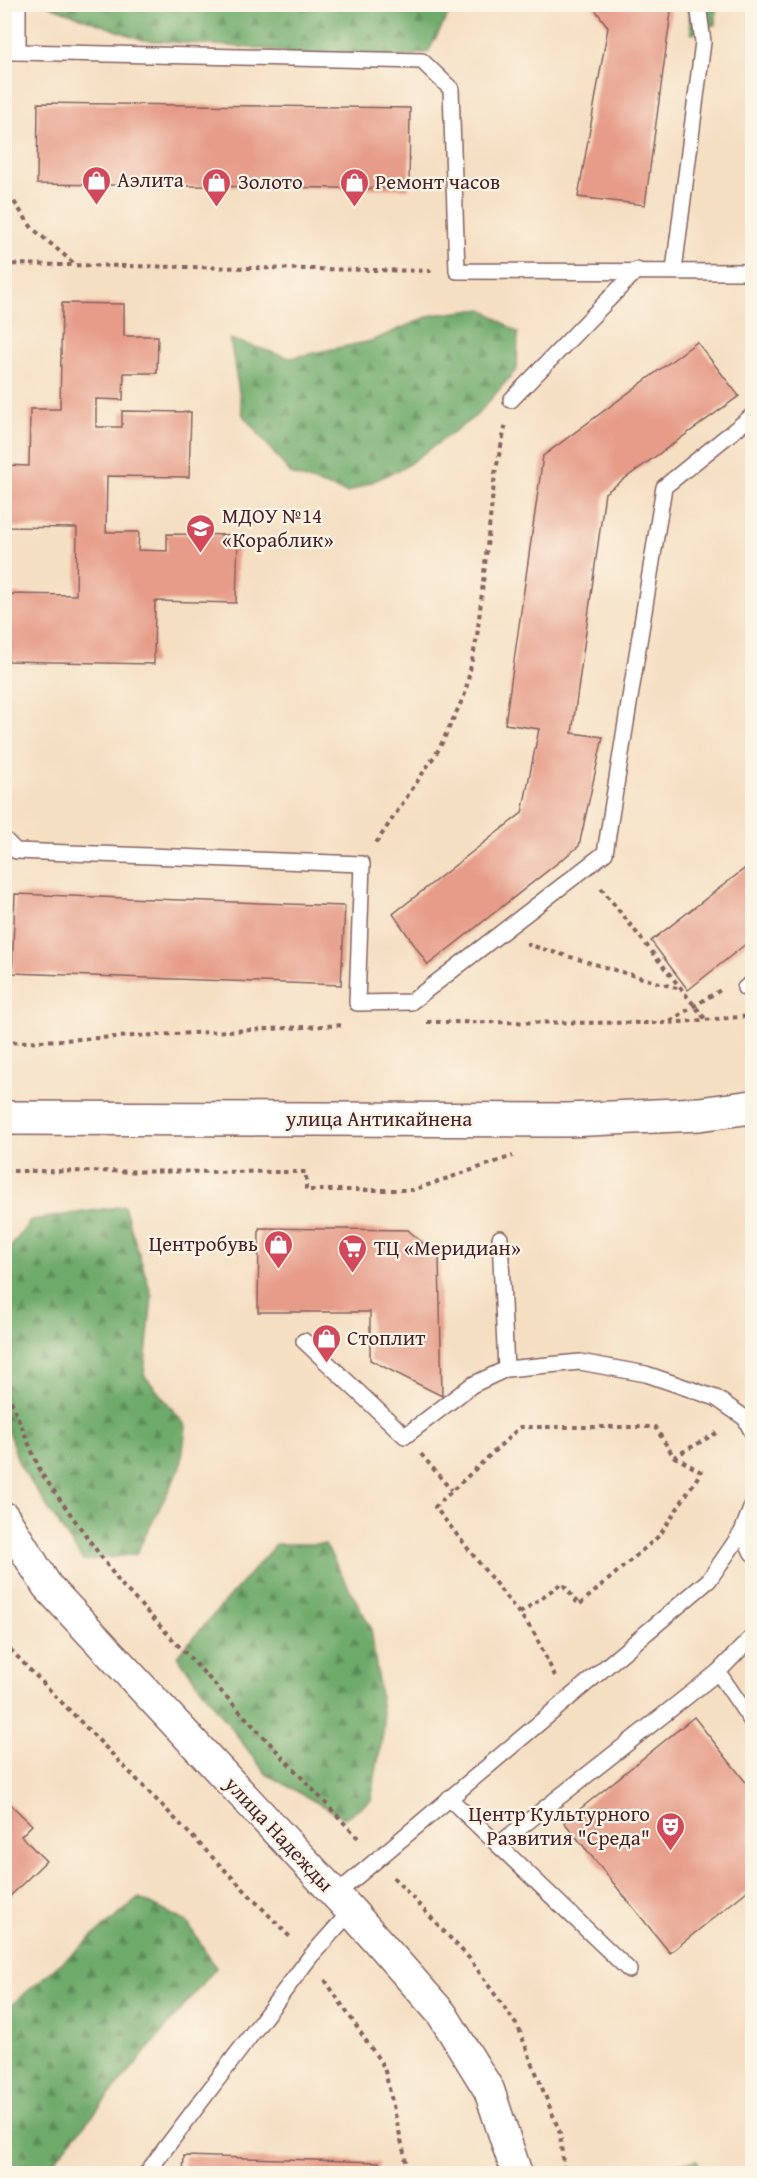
<svg xmlns="http://www.w3.org/2000/svg" width="757" height="2178" font-family="'Gentium Book Plus',serif">
<style>
.forest{fill:url(#forest-firs);stroke:#5c644a;stroke-width:1.5}
.building{fill:#e69c88}
.lines{fill:none;stroke-linecap:round;stroke-linejoin:round}
.service-casing{stroke:#866260;stroke-width:18}
.minor-casing{stroke:#866260;stroke-width:33}
.secondary-casing{stroke:#866260;stroke-width:36}
.path{stroke:#866260;stroke-width:4;stroke-dasharray:4.5 4.5;stroke-linecap:butt}
.service{stroke:#fff;stroke-width:15}
.minor{stroke:#fff;stroke-width:30}
.secondary{stroke:#fff;stroke-width:33}
.labels{text-anchor:middle;stroke-width:4.5;stroke-linejoin:round;paint-order:stroke}
.poi-label{font-size:21px;fill:#4a1f2b;stroke:#fcf5e5;text-anchor:start}
.street-label{font-size:21px;fill:#4a1f2b;stroke:#fcf5e5}
</style>
<defs>
<pattern id="forest-firs" width="22" height="20" patternUnits="userSpaceOnUse" patternTransform="scale(1.5)"><rect width="22" height="20" fill="#6eaa6a"/><path d="M5 1l3.5 6h-7zM16 11l3.5 6h-7z" fill="#5c8a57"/></pattern>
</defs>
<rect width="100%" height="100%" fill="#fcf5e5"/>
<filter id="ink" filterUnits="userSpaceOnUse"><feTurbulence type="fractalNoise" baseFrequency=".0167" numOctaves="2"/><feDisplacementMap in="SourceGraphic" scale="12" xChannelSelector="R" yChannelSelector="G"/><feConvolveMatrix kernelMatrix="1 2 1 2 8 2 1 2 1" color-interpolation-filters="sRGB"/></filter>
<filter id="wash" filterUnits="userSpaceOnUse"><feTurbulence type="fractalNoise" baseFrequency=".008" numOctaves="4" result="noise"/><feDisplacementMap in="SourceGraphic" scale="24" xChannelSelector="R" yChannelSelector="G"/><feGaussianBlur stdDeviation="1.35" result="paint"/><feColorMatrix in="noise" values="0 0 0 0 0 0 0 0 0 0 0 0 0 0 0 0 0 1.4 0 .05"/><feComposite in="paint" operator="in"/></filter>
<g filter="url(#wash)">
<rect width="100%" height="100%" fill="#f5dfc3"/>
<!-- forest -->
<g class="forest">
<path d="M448 4 451 10 428 52 367 64 257 48 143 40 47 5Z"/>
<path d="M687 5H716V24L692 34Z"/>
<path d="M483 309 518 333 517 369 477 415 403 468 347 493 291 474 243 415 230 339 290 358 371 341 432 315Z"/>
<path d="M124 1206 152 1296 144 1375 186 1426 181 1466 136 1554 83 1561 19 1464 5 1421V1255L31 1220Z"/>
<path d="M276 1544H325L371 1628 384 1727 371 1800 344 1818 266 1774 177 1656Z"/>
<path d="M139 1898 187 1922 216 1968 44 2173H5V2010Z"/>
<path d="M697 2160 703 2173H619Z"/>
</g>
<g id="blocks">
<!-- building -->
<g class="building">
<path d="M591 4H666L671 12 645 205 578 197 608 27Z"/>
<path d="M38 103 410 108 409 189 37 184Z"/>
<path d="M62 303 124 304V336H158L157 373H124L123 400 96 399V427H122V411L191 412 189 477 107 476 106 532H139L138 550 167 551V534L238 535 236 603 155 601 154 664 4 661V594L76 595 77 528 4 527V465L29 466 30 409H60Z"/>
<path d="M697 342 739 396 605 493 572 733 603 737 579 846 428 965 393 914 522 813 539 729 505 724 543 456Z"/>
<path d="M752 863V939L688 990 651 941Z"/>
<path d="M15 894 345 906 341 985 12 973Z"/>
<path d="M259 1228 408 1230 439 1258 442 1396 370 1360V1312H258Z"/>
<path d="M694 1717 752 1790V1887L670 1953 564 1822Z"/>
<path d="M4 1798 32 1825 21 1836 46 1861 4 1902Z"/>
<path d="M184 2156 379 2162V2174H183Z"/>
</g>
</g>
</g>
<g filter="url(#ink)">
<use href="#blocks" fill-opacity="0" stroke="#866260" stroke-width="1.5"/>
<g class="lines">
<defs>
<g id="service">
<path d="M4 52H18V4"/>
<path d="M18 52 422 61 451 89 457 271 752 272"/>
<path d="M674 270 703 42 698 4"/>
<path d="M511 400 637 270"/>
<path d="M4 839 16 851 362 864 357 1003 411 1002 605 853 664 487 752 416"/>
<path d="M745 988 752 983"/>
<path d="M500 1238 506 1369"/>
<path d="M304 1341 405 1436 472 1385 506 1369 580 1362 646 1374 716 1398 745 1418 752 1432"/>
<path d="M742 1532 752 1553"/>
<path d="M752 1637 718 1672 752 1722"/>
<path d="M449 1798 629 1970"/>
<path d="M498 1845 718 1672"/>
<path d="M335 1895 709 1580 742 1532 752 1506"/>
<path d="M146 2174 310 1957 351 1911"/>
</g>
<path id="minor" d="M4 1517 47 1586 351 1911 442 2014 489 2090 517 2174"/>
<path id="secondary" d="M4 1118 568 1120 699 1114 752 1107"/>
</defs>
<!-- service casing -->
<use href="#service" class="service-casing"/>
<!-- minor casing -->
<use href="#minor" class="minor-casing"/>
<!-- secondary casing -->
<use href="#secondary" class="secondary-casing"/>
<!-- path -->
<g class="path">
<path d="M4 187 32 228 76 265"/>
<path d="M4 264 433 271"/>
<path d="M376 843 439 749 465 694 477 637 495 474 506 423"/>
<path d="M601 888 706 1020"/>
<path d="M526 944 680 989"/>
<path d="M670 1021 722 989"/>
<path d="M427 1022 668 1023 752 1016"/>
<path d="M4 1043 344 1025"/>
<path d="M4 1171 306 1172V1190H413L513 1156"/>
<path d="M4 1384 41 1473 120 1583 360 1840"/>
<path d="M421 1454 451 1490"/>
<path d="M520 1613 562 1583 579 1605 660 1535 701 1472 675 1457"/>
<path d="M4 1643 292 1939"/>
<path d="M555 1676 533 1631 435 1507 520 1427H655L674 1457 720 1431"/>
<path d="M393 1877 469 1958 518 2027 560 2133 564 2174"/>
<path d="M325 1980 384 2067 409 2174"/>
</g>
<!-- service -->
<use href="#service" class="service"/>
<!-- minor -->
<use href="#minor" class="minor"/>
<!-- secondary -->
<use href="#secondary" class="secondary"/>
</g>
</g>
<!-- icons -->
<defs>
<symbol id="shop-pin" viewBox="-11 -11 22 30"><path d="M0 17L-7.5 6A9.5 9.5 0 1 1 7.5 6Z" fill="#d1495b" stroke="#fcf5e5"/><path d="M-5-2.5h2.3a2.7 3.5 0 0 1 5.4 0H5L5.5 6h-11ZM-1.5-2.5h3a1.5 2.3 0 0 0-3 0Z" fill="#fff"/></symbol>
<symbol id="school-pin" viewBox="-11 -11 22 30"><path d="M0 17L-7.5 6A9.5 9.5 0 1 1 7.5 6Z" fill="#d1495b" stroke="#fcf5e5"/><path d="M0-5L7-2L0 1L-7-2ZM-4 1L0 2.5L4 1V4Q0 6-4 4Z" fill="#fff"/></symbol>
<symbol id="supermarket-pin" viewBox="-11 -11 22 30"><path d="M0 17L-7.5 6A9.5 9.5 0 1 1 7.5 6Z" fill="#d1495b" stroke="#fcf5e5"/><path d="M-6-5.5h2.5l.6 2H6L4.5 2H-2.5L-4.4-4H-6ZM-1.5 3.2a1.3 1.3 0 1 0 .1 0ZM3 3.2a1.3 1.3 0 1 0 .1 0Z" fill="#fff"/></symbol>
<symbol id="theatre-pin" viewBox="-11 -11 22 30"><path d="M0 17L-7.5 6A9.5 9.5 0 1 1 7.5 6Z" fill="#d1495b" stroke="#fcf5e5"/><path d="M-5-5.5Q0-4 5-5.5V0Q5 5 0 6Q-5 5-5 0ZM-3.3-2.5H-1v1.5H-3.3ZM1-2.5H3.3v1.5H1ZM-2.8 1Q0 5.5 2.8 1Z" fill="#fff"/></symbol>
</defs>
<g fill-rule="evenodd">
<use href="#shop-pin" x="80" y="164" width="33" height="45"/>
<use href="#shop-pin" x="200" y="166" width="33" height="45"/>
<use href="#shop-pin" x="338" y="166" width="33" height="45"/>
<use href="#school-pin" x="184" y="512" width="33" height="45"/>
<use href="#shop-pin" x="262" y="1228" width="33" height="45"/>
<use href="#supermarket-pin" x="336" y="1232" width="33" height="45"/>
<use href="#shop-pin" x="310" y="1322" width="33" height="45"/>
<use href="#theatre-pin" x="654" y="1810" width="33" height="45"/>
</g>
<g class="labels">
<!-- poi labels -->
<g class="poi-label">
<text x="117" y="187">Аэлита</text>
<text x="238" y="189">Золото</text>
<text x="375" y="189">Ремонт часов</text>
<text x="222" y="523">МДОУ №14<tspan x="222" dy="24">«Кораблик»</tspan></text>
<text x="258" y="1251" text-anchor="end">Центробувь</text>
<text x="374" y="1255">ТЦ «Меридиан»</text>
<text x="347" y="1345">Стоплит</text>
<text x="650" y="1821" text-anchor="end">Центр Культурного<tspan x="650" dy="24">Развития "Среда"</tspan></text>
</g>
<!-- street labels -->
<g class="street-label">
<text x="379" y="1126">улица Антикайнена</text>
<text transform="translate(279 1834) rotate(47)" y="7">улица Надежды</text>
</g>
</g>
<!-- margin -->
<rect width="757" height="2178" fill="none" stroke="#fcf5e5" stroke-width="24"/>
</svg>
